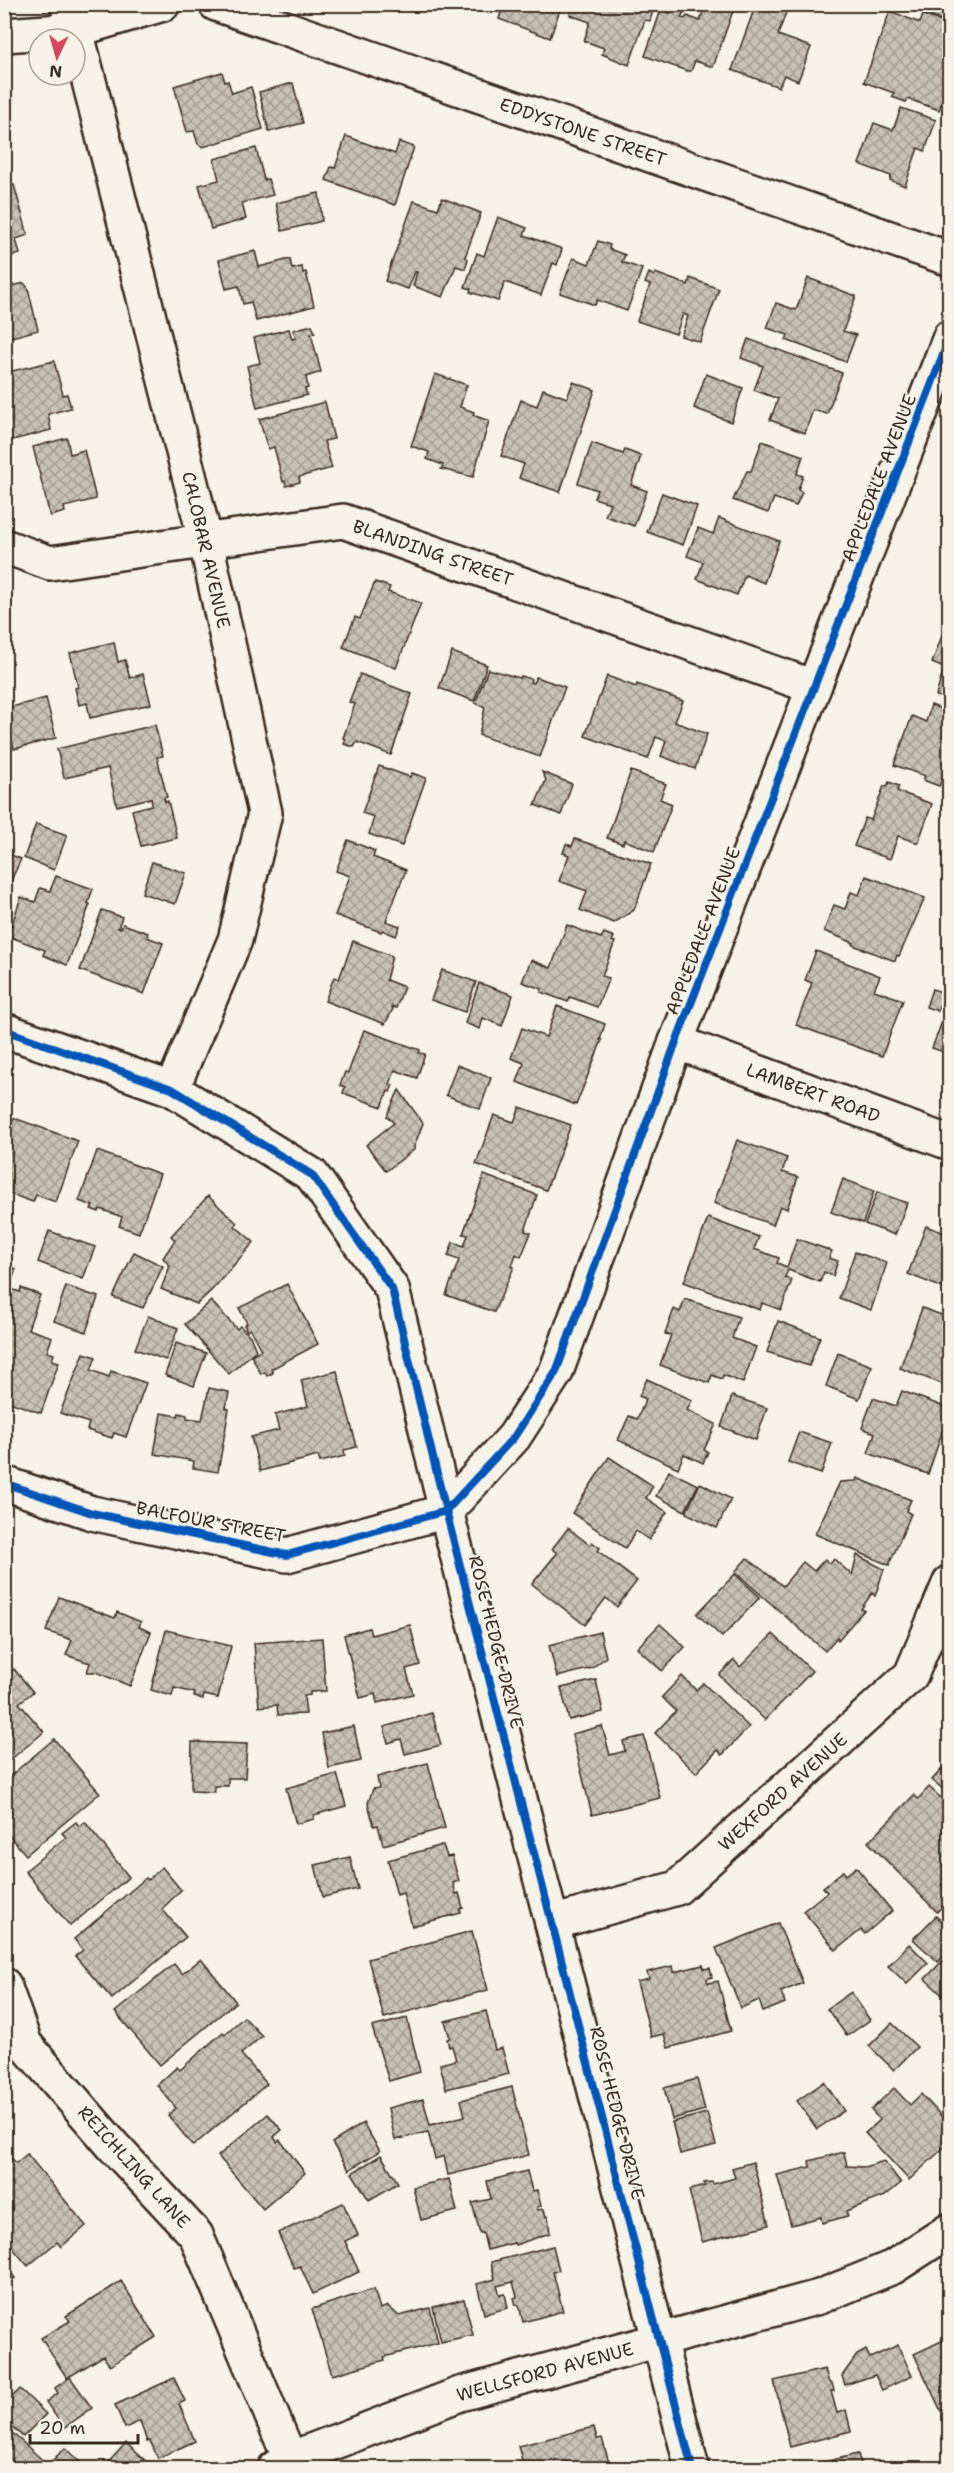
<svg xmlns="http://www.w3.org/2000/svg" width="954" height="2473" font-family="'Shantell Sans',sans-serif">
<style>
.building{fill:url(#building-cross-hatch);stroke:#3b2a1e;stroke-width:1.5}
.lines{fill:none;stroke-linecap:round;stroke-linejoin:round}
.street-casing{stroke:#3b2a1e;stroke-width:38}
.street{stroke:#f7f3e8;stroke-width:33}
.cycleway-casing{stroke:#f7f3e8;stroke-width:11}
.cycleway{stroke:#0057b8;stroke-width:8}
.labels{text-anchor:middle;stroke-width:4.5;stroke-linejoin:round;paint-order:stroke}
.street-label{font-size:18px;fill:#3b2a1e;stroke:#f7f3e8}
</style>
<defs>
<pattern id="building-cross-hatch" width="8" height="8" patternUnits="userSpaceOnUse" patternTransform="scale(1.5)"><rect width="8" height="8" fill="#c8c1b6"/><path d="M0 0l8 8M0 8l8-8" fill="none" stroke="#a49d93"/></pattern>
</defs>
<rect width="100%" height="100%" fill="#f7f3e8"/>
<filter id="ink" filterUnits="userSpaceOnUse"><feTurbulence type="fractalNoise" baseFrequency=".0167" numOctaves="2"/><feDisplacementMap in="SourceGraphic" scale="12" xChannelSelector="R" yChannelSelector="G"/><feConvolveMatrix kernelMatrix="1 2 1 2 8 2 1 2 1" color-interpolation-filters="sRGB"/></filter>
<g filter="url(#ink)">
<!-- building -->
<g class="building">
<path d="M488 4H562L550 38 499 19 501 12 487 7Z"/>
<path d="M574 4H650L654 7 650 21 645 20 629 65 602 54 604 48 584 41 590 22 570 15Z"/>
<path d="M702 4H726L734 8 713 67 695 61 691 71H687L645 56 661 10 670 13 672 8 684 12 681 18 685 19 687 16 700 21 703 12 700 11Z"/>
<path d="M756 4H789L778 35 811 47 798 81 784 75 779 87 732 70Z"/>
<path d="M928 4H950V23L924 14Z"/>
<path d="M890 11 920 23 923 15 950 25V82L939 110 908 99 906 102 892 97 894 93 864 82Z"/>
<path d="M222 72 225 82 228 81 232 93 251 87 263 129 203 147 198 144 194 131 187 132 174 86Z"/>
<path d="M293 83 303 123 269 132 259 92Z"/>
<path d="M901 108 936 120 925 151 918 148 905 186 890 180 891 176 859 164 874 123 893 130Z"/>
<path d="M346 136 395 154 399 142 414 147 395 205 326 180 331 167 335 168Z"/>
<path d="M4 142 11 168 4 169Z"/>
<path d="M256 148 264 180 268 179 273 195 242 203 246 219 211 229 199 185 219 180 214 159Z"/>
<path d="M14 185 28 235 16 239 20 254 4 258V188Z"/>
<path d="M319 193 322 221 282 231 276 203Z"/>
<path d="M442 198 481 213 465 257 468 259 465 269 456 266 443 297 413 286 417 272H415L408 289 385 281 414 201 438 209Z"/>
<path d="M498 217 527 228 524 235 562 249 557 265 553 263 541 295 505 282 498 301 470 292 471 289 465 287 477 253 484 256Z"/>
<path d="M598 241 610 245 609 249 625 255 622 262 642 269 627 311 597 300 595 305 560 293 573 258 589 264Z"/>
<path d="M255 251 259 267 290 259 292 269 302 267 303 273 306 272 314 306 256 321 251 302 243 304 239 286 226 289 219 260Z"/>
<path d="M7 268 12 286 24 283 28 288 38 330 4 339V269Z"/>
<path d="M649 273 654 276 655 273 688 285 690 278 719 289 700 342 681 336 688 316 683 314 676 334 637 321 650 285 645 283Z"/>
<path d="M808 278 856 296 843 331 856 335 846 362 786 340 788 335 767 328 776 303 796 310Z"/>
<path d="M312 325 315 333 311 334 321 372 306 377 308 388 305 389 307 395 257 408 247 366 260 363 254 338 289 329 292 339 296 338 293 330Z"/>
<path d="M748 339 842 373 827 414 813 410 805 433 770 420 778 399 754 390 763 366 741 358Z"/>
<path d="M54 361 63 395 67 394 71 408 48 414 51 430 5 442 4 373Z"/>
<path d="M435 374 467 385 460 407 474 412 473 415 489 421 473 477 441 469 443 465 427 459 429 452 411 446Z"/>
<path d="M706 374 743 388 731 422 694 408Z"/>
<path d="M573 382 595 390 560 492 519 478 524 464 501 456 521 400 537 406 543 389 567 398Z"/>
<path d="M325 402 334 439 324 441 332 468 299 477 300 482 286 486 285 481 283 482 274 447 268 449 259 419Z"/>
<path d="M67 438 70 454 84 450 96 499 64 507 65 512 50 516 33 447Z"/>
<path d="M762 441 803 456 797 474 803 476 798 490 802 492 796 506 774 498 768 513 733 500 747 471H751Z"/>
<path d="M592 443 623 454 625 450 641 456 631 485 647 491 634 526 605 516 610 503 594 498 597 490 578 483Z"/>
<path d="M662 493 697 506 683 545 647 532Z"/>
<path d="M719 518 779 541 764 583 745 575 737 595 697 579 703 562 687 556 698 528 713 534Z"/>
<path d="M375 582 390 587 388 592 421 603 396 668 343 647 355 617 360 619Z"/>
<path d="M949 616H950V700L936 696 944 668 932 663Z"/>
<path d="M114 642 118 662 125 660 130 678 143 674 151 704 90 718 87 703 79 705 75 688 78 687 70 653Z"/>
<path d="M452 652 487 665 474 701 439 688Z"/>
<path d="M488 669 520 678 521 676 531 679 530 682 533 683 536 677 565 687 540 757 479 735 485 707 475 703Z"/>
<path d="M360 674 412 694 391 755 357 742 354 747 344 744 346 739 343 738 355 704 349 702Z"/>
<path d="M607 676 636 687 637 684 683 701 675 722 707 734 695 769 661 756 666 741 656 737 648 759 585 736Z"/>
<path d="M46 698 56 738 14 749 4 709Z"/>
<path d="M931 705 950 712V760L939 786 923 780 925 776 894 765 912 716 926 722Z"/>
<path d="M155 725 163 756 157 757 167 797 164 798 165 802 168 801 177 838 141 846 132 810 152 805 151 798 117 806 108 768 64 778 57 749Z"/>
<path d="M379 766 410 777 412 773 426 778 402 846 369 834 374 817 362 813Z"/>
<path d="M631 771 666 784 660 799 672 804 654 852 624 840 623 844 607 838Z"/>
<path d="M542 772 572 784 561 815 535 805 546 780Z"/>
<path d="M889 782 899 786 897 791 932 804 918 843 898 836 890 859 854 846 865 818 871 820 884 786 887 787Z"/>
<path d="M36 824 67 835 54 870 24 858Z"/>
<path d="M575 839 651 864 634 910 614 923 580 910 587 891 559 881 569 855 563 853 566 844 572 846Z"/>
<path d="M348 840 375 851 373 857 406 870 386 921 400 926 396 936 382 930 381 932 335 915 350 876 336 871Z"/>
<path d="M6 853 21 859 4 896V856Z"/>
<path d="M152 862 186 873 175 904 142 893Z"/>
<path d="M56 876 93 889 88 903 90 904 67 965 43 955 45 950 8 936 21 897 35 902 40 888 50 891Z"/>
<path d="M866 876 925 898 899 956 897 955 895 961 853 945 854 943 824 931 834 905 845 909 851 892 859 895Z"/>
<path d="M102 910 122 917 118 928H121L123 924 148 933 147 937 163 943 144 994 80 970Z"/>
<path d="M567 925 601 938 604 933 614 937 612 941 615 942 602 976 609 978 597 1007 570 997 568 1002 541 992 542 989 522 982 531 960 551 968Z"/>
<path d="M353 941 392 956 386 980 404 987 396 1008 391 1006 393 1009 385 1024 325 1001 334 977 339 979Z"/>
<path d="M816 951 880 976 874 990 903 1000 882 1056 796 1025 812 983 805 980Z"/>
<path d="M442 970 476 982 465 1012 431 1000Z"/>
<path d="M479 983 513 995 502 1026 483 1018 480 1029 465 1023Z"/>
<path d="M932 989 945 993 938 1011 926 1007Z"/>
<path d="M557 1006 605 1024 600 1040H602L576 1105 517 1082 524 1063 511 1058 522 1028 546 1037Z"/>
<path d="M948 1006H950V1054L932 1048Z"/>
<path d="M364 1030 420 1050 419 1053 425 1054 417 1078 395 1070 390 1084 393 1085 390 1092 388 1091 382 1107 343 1093 345 1087 340 1085 345 1072 348 1073Z"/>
<path d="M457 1065 491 1078 480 1109 446 1095Z"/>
<path d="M399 1090 423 1123 414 1147 415 1149 386 1171 366 1145 394 1123 387 1116Z"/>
<path d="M520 1107 571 1125 546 1190 476 1164 494 1115 514 1122Z"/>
<path d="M14 1118 78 1141 56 1202 36 1195 33 1202 4 1192 9 1173 4 1172V1145Z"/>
<path d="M737 1140 787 1158 782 1172 798 1177 787 1209 780 1206 773 1225 714 1203Z"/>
<path d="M97 1151 160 1174 139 1233 119 1226 122 1217 100 1209 99 1212 91 1209 93 1206 79 1201Z"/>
<path d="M484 1175 537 1195 525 1231 531 1233 521 1257 516 1254 512 1266 514 1267 494 1312 446 1295 459 1260 448 1256 453 1242 464 1246 468 1235 463 1234Z"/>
<path d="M843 1179 874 1191 863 1223 831 1212Z"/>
<path d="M877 1192 907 1203 895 1235 865 1224Z"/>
<path d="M208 1196 237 1223 235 1226 254 1242 212 1290 197 1304 161 1289 170 1266 163 1258 175 1240 171 1236Z"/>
<path d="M708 1218 759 1237 754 1249 779 1258 777 1263 787 1267 797 1239 832 1251 829 1258 838 1261 833 1276 824 1272 820 1282 788 1270 785 1277 792 1280 781 1310 762 1303 760 1310 684 1282Z"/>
<path d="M926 1226 950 1235V1291L908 1274Z"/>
<path d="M49 1231 95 1247 83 1279 38 1262Z"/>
<path d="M134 1252 163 1266 143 1308 113 1297Z"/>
<path d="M855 1252 887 1263 871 1310 839 1298Z"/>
<path d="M4 1265 16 1269 5 1301H4Z"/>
<path d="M287 1284 318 1344 271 1369 273 1373 267 1376 265 1372 261 1374 251 1355 261 1350 250 1329 247 1331 244 1325 247 1323 239 1308Z"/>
<path d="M66 1286 98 1297 86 1332 54 1321Z"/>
<path d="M21 1288 40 1295 28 1329 52 1337 47 1352 54 1354 52 1360 59 1362 41 1413 4 1400V1308L11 1289 20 1292Z"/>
<path d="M685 1299 739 1317 732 1338 756 1347 743 1383 723 1375 722 1379 712 1375 709 1383 660 1365 671 1335 665 1334 674 1309 680 1312Z"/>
<path d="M211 1301 237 1329 240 1326 250 1336 256 1350 229 1374 185 1324Z"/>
<path d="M922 1308 950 1318V1387L900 1368Z"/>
<path d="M148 1316 178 1328 166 1360 135 1349Z"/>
<path d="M778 1321 820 1337 809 1366 767 1352Z"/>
<path d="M176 1343 206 1353 194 1386 165 1375Z"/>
<path d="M84 1353 96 1357 91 1370 109 1377 111 1371 146 1383 126 1437 114 1433 112 1438 87 1430 89 1423 60 1413Z"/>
<path d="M838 1353 872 1366 859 1399 826 1386Z"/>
<path d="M337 1371 357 1447 344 1450 345 1456 320 1462 318 1456 260 1471 251 1437 279 1430 275 1415 308 1406 301 1380Z"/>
<path d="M647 1379 692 1400 687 1410 716 1424 704 1450 708 1452 703 1463 684 1454 678 1468 618 1440 629 1416 637 1419 646 1399 639 1396Z"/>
<path d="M209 1388 229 1392 226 1408 229 1409 218 1472 193 1468 194 1461 154 1454 161 1413 178 1416 179 1413 187 1415V1418L202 1420Z"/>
<path d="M902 1391 950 1409 928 1474 868 1453 875 1433 862 1428 873 1398 896 1406Z"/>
<path d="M732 1396 767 1408 756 1440 721 1427Z"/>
<path d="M799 1432 832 1443 821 1474 788 1462Z"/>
<path d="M609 1457 653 1486 646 1498 667 1512 649 1540 636 1531 625 1548 572 1513Z"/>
<path d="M669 1471 698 1485 685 1511 656 1496Z"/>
<path d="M857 1478 911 1500 906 1511 911 1514 889 1565 815 1534 840 1482 856 1481Z"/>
<path d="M700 1483 731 1499 717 1528 686 1513Z"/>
<path d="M568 1528 590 1545 592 1542 600 1548 598 1551 637 1581 617 1607 606 1598 585 1625 532 1584 557 1553 552 1549Z"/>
<path d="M857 1555 884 1569 875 1596 872 1593 861 1609 864 1610 838 1640 837 1637 825 1651 735 1572 747 1558 783 1586 803 1562 814 1571 825 1559 830 1564 834 1559 852 1575Z"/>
<path d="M735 1574 760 1597 722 1637 697 1614Z"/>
<path d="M59 1597 115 1618 117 1612 141 1622 139 1627 151 1632 130 1686 96 1672H87L90 1663 66 1655 72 1640 46 1631Z"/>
<path d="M660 1624 685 1647 662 1671 637 1648Z"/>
<path d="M410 1625 420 1665 406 1669 413 1694 377 1703 375 1694 360 1698 344 1635 369 1628 371 1635Z"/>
<path d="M166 1630 231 1646 218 1698 204 1695 203 1699 194 1697 195 1693 174 1688 172 1696 151 1690Z"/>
<path d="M600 1632 606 1657 592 1668 557 1677 549 1645Z"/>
<path d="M773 1634 812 1671 765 1720 719 1675 734 1660 740 1667Z"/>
<path d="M322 1638 326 1691 310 1692V1695L304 1696 306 1714 278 1715 277 1705 259 1707 254 1643Z"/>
<path d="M14 1669 33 1692 19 1703 44 1732 4 1765V1677Z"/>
<path d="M682 1676 696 1690 703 1683 749 1727 722 1755 718 1750 696 1773 655 1733 676 1711 662 1697Z"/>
<path d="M596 1680 603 1712 569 1720 561 1688Z"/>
<path d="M432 1713 441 1745 405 1754 401 1739 388 1743 384 1727Z"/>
<path d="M354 1726 361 1761 329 1768 322 1733Z"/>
<path d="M602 1726 610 1755 625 1751 623 1741 644 1736 660 1798 592 1815 572 1734Z"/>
<path d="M54 1739 100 1793 26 1855 4 1830V1821L9 1818 4 1813V1781Z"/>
<path d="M192 1742 247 1744 245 1778H228V1786H214V1792L191 1791Z"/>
<path d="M950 1760V1795L932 1780Z"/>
<path d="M428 1763 445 1828 383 1845 378 1825 374 1826 368 1803 373 1789 379 1788 377 1777Z"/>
<path d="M337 1774 346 1806 314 1815V1819L296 1824 286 1788Z"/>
<path d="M929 1787 950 1806V1839L946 1843 950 1847V1876L941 1885 950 1893V1898L937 1912 868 1842 914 1795 918 1799Z"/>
<path d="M76 1822 79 1826 85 1822 129 1877 70 1926 25 1871 66 1837 62 1833Z"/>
<path d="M443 1845 447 1857 452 1856 459 1881 453 1883 456 1894 459 1893 463 1908 460 1909 461 1913 412 1926 403 1893 397 1895 388 1860Z"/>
<path d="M350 1857 358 1889 323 1897 315 1865Z"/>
<path d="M162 1867 181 1890 162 1909 186 1937 112 1999 75 1956 83 1950 74 1939 146 1878 148 1880Z"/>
<path d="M856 1867 892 1911 865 1934 861 1930 836 1950 803 1911 827 1892 823 1887 843 1871 846 1875Z"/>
<path d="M936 1916 950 1929V1950L938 1962 913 1939Z"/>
<path d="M778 1923 803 1983 781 1992 785 2003 763 2012 759 2000 741 2008 716 1948Z"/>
<path d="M472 1931 488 1990 384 2018 368 1959Z"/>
<path d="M909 1944 928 1963 907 1984 888 1966Z"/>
<path d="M948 1955 950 1957V2002L925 1979Z"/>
<path d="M201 1959 236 2002 160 2065 115 2012 174 1964 182 1974Z"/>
<path d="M703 1965 704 1969 710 1968 712 1977 707 1979 708 1983 718 1981 731 2031 668 2048 664 2034 651 2037 637 1982 649 1979 647 1972 673 1966 674 1972Z"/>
<path d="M851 1992 870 2020 847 2036 827 2009Z"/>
<path d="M950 2005V2024L940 2015Z"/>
<path d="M486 2011 495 2050 502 2048 509 2074 446 2089 440 2064 456 2060 452 2046 449 2047 447 2039 450 2038 445 2021Z"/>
<path d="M244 2017 262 2036 241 2054 267 2084 193 2146 168 2115 176 2108 157 2085 177 2067 180 2070 223 2032 225 2034Z"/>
<path d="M407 2018 420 2072 389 2081 372 2027Z"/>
<path d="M892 2023 917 2047 894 2070 869 2046Z"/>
<path d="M697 2079 705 2110 672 2119 664 2088Z"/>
<path d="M824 2082 844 2111 817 2129 797 2101Z"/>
<path d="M512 2087 529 2155 448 2175 444 2156 435 2159 428 2132 395 2140 388 2108 423 2099 430 2125 465 2116 461 2100Z"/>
<path d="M894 2088 910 2105 921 2094 950 2125V2142L909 2180 865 2133 880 2120 871 2110Z"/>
<path d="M707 2113 716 2145 680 2154 672 2122Z"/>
<path d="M268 2114 282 2130 274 2137 277 2142 280 2140 305 2173 263 2209 218 2156Z"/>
<path d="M363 2123 380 2151 349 2170 332 2143Z"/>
<path d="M844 2152 847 2166 864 2167 884 2161 901 2183 885 2196 846 2211 848 2216 822 2223 821 2217 791 2225 777 2175 810 2167 809 2161Z"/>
<path d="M27 2154 86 2226 61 2247 57 2242 28 2266 4 2238V2159L9 2155 16 2163Z"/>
<path d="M381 2155 398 2183 369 2200 352 2173Z"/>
<path d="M753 2162 769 2225 702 2242 689 2190 705 2186 704 2183 712 2182 713 2184 735 2178 732 2168Z"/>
<path d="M527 2171 532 2191 537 2190 541 2206 537 2207V2210L544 2209 546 2217 548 2216 550 2233 515 2245 514 2243 487 2250 483 2233H480L472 2203 491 2199 487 2181Z"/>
<path d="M449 2179 457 2211 421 2220 413 2187Z"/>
<path d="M343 2203 358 2235 345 2241 359 2272 313 2294 300 2266 294 2268 278 2233Z"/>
<path d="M553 2246 559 2270 553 2272 563 2311 523 2322 519 2305H516L514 2298 517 2297 513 2282 497 2286 500 2295 505 2294 508 2308 484 2314 477 2284 495 2279 491 2262Z"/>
<path d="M4 2263 15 2278 4 2287Z"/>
<path d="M121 2281 156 2337 110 2366 103 2356 67 2378 41 2338 70 2321 66 2316Z"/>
<path d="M374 2289 380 2309 388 2306 399 2316 430 2308 438 2343 384 2357 385 2360 332 2375 312 2309Z"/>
<path d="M464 2299 473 2335 441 2342 433 2307Z"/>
<path d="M950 2337V2407L941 2411 914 2354Z"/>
<path d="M898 2345 912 2376 882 2390 875 2375 845 2385 842 2376 857 2355 866 2350 870 2358Z"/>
<path d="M825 2369 829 2383H832L834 2391H831L837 2413 846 2410 851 2431 790 2447 774 2381Z"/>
<path d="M70 2377 92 2408 64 2428 46 2402 58 2393 55 2388Z"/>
<path d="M174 2378 185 2401 179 2404 195 2441 158 2458 150 2441 147 2442 140 2421 125 2428 115 2405Z"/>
<path d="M20 2389 46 2414 23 2437 4 2419V2405Z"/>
<path d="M594 2427 597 2439 602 2438 609 2463 603 2464 604 2468H519L522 2460 518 2446Z"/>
<path d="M10 2431 48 2465 65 2448 86 2468H4V2436Z"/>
<path d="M126 2443 151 2466 148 2468 104 2467Z"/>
<path d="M858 2454 862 2468H799Z"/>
</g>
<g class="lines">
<defs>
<g id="street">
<path d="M67 4 76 30 206 542 265 813 235 940 172 1089"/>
<path d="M216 4 950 259"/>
<path d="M4 35 76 30 163 4"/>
<path d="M4 546 50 563 343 521 814 687"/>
<path d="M4 1030 172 1089 312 1175 392 1289 446 1511 692 2468"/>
<path d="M676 1042 950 1143"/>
<path d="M4 1483 92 1513 287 1555 446 1511 514 1437 556 1372 676 1042 950 337"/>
<path d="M552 1923 677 1888 911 1675 950 1582"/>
<path d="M4 1985 25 2044 114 2147 196 2235 290 2459"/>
<path d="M275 2468 290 2459 460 2394 819 2297 893 2267 950 2230"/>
</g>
</defs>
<!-- street casing -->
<use href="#street" class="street-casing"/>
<!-- street -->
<use href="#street" class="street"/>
<defs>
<g id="cycleway">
<path d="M4 1030 172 1089 312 1175 392 1289 446 1511 692 2468"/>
<path d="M4 1483 92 1513 287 1555 446 1511 514 1437 556 1372 676 1042 950 337"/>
</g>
</defs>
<!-- cycleway casing -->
<use href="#cycleway" class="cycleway-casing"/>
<!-- cycleway -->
<use href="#cycleway" class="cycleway"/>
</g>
</g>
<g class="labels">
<!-- street labels -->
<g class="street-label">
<text transform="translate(583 132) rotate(19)" y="6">EDDYSTONE STREET</text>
<text transform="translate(879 478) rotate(-69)" y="6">APPLEDALE AVENUE</text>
<text transform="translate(206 550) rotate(77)" y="6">CALOBAR AVENUE</text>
<text transform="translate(433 553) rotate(19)" y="6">BLANDING STREET</text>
<text transform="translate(703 931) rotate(-69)" y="6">APPLEDALE AVENUE</text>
<text transform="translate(813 1093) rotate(20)" y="6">LAMBERT ROAD</text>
<text transform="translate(211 1522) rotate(11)" y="6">BALFOUR STREET</text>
<text transform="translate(496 1642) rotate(76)" y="6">ROSE HEDGE DRIVE</text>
<text transform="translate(783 1792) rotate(-42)" y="6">WEXFORD AVENUE</text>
<text transform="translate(617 2113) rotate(76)" y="6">ROSE HEDGE DRIVE</text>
<text transform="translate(134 2167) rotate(48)" y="6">REICHLING LANE</text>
<text transform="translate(545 2372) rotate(-15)" y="6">WELLSFORD AVENUE</text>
</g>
</g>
<!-- margin -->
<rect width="954" height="2473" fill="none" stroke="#f7f3e8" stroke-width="24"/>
<rect x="12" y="12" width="930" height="2449" fill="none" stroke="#3b2a1e" stroke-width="2" filter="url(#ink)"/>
<!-- north arrow -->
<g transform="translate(57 57) rotate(185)"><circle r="28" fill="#f7f3e8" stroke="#aca397" stroke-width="1.5"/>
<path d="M0-4.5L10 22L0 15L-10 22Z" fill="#d1495b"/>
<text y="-9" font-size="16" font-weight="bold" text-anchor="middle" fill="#3b2a1e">N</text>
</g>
<!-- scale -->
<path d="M30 2434v9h108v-9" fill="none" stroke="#3b2a1e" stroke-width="3"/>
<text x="39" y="2434" font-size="18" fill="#3b2a1e" stroke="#f7f3e8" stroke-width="4.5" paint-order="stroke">20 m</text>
</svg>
